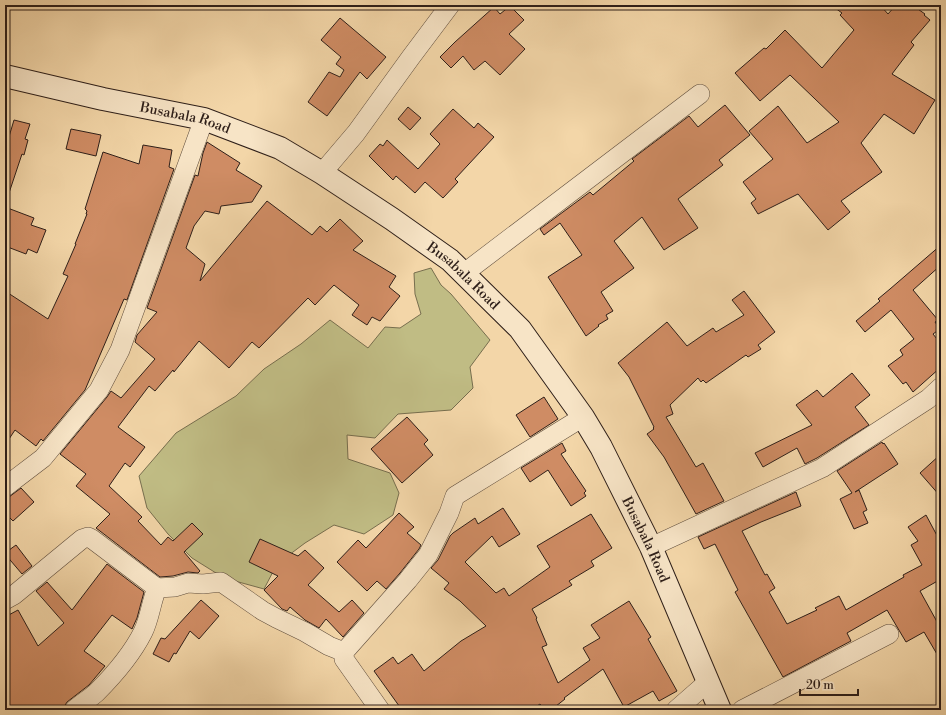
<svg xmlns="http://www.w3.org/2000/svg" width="946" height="715" font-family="'Libre Bodoni',serif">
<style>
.green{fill:#c0bc84;stroke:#776e4e}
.building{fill:#cf8c64;stroke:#2e1f19}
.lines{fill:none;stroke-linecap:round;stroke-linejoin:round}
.street-casing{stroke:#5f4d3d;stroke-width:20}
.secondary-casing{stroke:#2e1f19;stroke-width:24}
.street{stroke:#f7e4c6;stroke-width:19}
.secondary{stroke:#f7e4c6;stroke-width:22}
.labels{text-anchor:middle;stroke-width:3.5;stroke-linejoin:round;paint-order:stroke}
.street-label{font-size:14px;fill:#2e1f19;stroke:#f7e4c6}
</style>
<rect width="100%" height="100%" fill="#f3d6a8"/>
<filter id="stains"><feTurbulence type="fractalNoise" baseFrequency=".005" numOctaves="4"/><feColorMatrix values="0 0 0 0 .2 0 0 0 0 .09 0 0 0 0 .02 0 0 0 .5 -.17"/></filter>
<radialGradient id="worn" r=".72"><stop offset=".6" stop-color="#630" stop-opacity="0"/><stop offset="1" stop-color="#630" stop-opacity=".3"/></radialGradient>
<!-- green -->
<path class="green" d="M431 268 441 285 451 294 490 340 470 367 473 388 451 410 398 414 375 438 347 435 348 459 390 473 399 493 393 515 364 534 334 525 305 543 277 564 264 589 224 578 192 558 168 534 147 508 139 476 176 433 236 396 264 369 301 344 330 320 368 348 385 327 400 328 421 314 415 294 414 273Z"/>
<!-- building -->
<g class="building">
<path d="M831 5H880L888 14 896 5H912L925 14 924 15 930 20 911 42 914 45 892 74 935 100 914 134 884 114 861 143 882 172 841 201 850 212 828 230 798 194 758 214 751 203 756 199 743 182 773 159 749 131 778 106 807 143 839 122 790 75 760 101 735 73 764 48 766 49 785 30 822 68 854 30 840 15 842 13Z"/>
<path d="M510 6 524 20 509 34 525 49 500 75 485 61 474 70 463 56 451 68 440 57 455 42 494 7 500 14Z"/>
<path d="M340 18 386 57 367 79 360 72 327 116 308 102 329 72 340 77 344 70 336 64 341 57 321 40Z"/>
<path d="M725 105 750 135 719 160 723 165 678 199 698 228 664 250 642 217 614 241 634 268 601 292 613 311 606 315 608 319 598 325 599 326 586 336 548 277 582 255 560 223 544 235 540 229 590 192 593 195 634 161 632 159 689 116 698 127Z"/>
<path d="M408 107 421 118 410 130 398 119Z"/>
<path d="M453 109 474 128 478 123 494 137 455 179 458 182 443 198 425 182 415 193 396 176 393 180 369 156 380 144 383 146 387 140 418 169 440 144 430 134Z"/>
<path d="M14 120 30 124 25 139 28 140 24 155 22 154 8 196 5 195V150Z"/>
<path d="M71 129 101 135 96 156 66 149Z"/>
<path d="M207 142 240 163 236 170 262 186 252 202 221 206 219 214 205 211 194 226 186 248 205 264 200 281 267 201 312 235 320 226 327 232 340 219 363 241 353 250 396 276 389 287 400 296 380 321 372 317 367 325 352 315 359 305 334 285 315 305 308 298 259 348 252 342 229 368 199 341 174 372 173 370 155 391 149 386 118 427 145 447 130 467 125 463 109 486 142 517 138 521 161 545 168 537 173 541 192 523 203 534 184 552 200 571 198 573 188 572 173 576 160 577 96 528 110 514 76 486 86 474 60 454 107 397 111 391 121 398 155 359 135 342 137 335 157 312 147 308 195 175 198 176 203 153Z"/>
<path d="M143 145 172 150 169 167 174 169 127 300 124 299 85 390 43 441 41 439 36 446 15 430 5 445V291L48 319 68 276 63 274 76 244H75L87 214H86L87 211 85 209 103 152 139 164Z"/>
<path d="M5 207 34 218 31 225 46 230 37 253 28 249 26 254 5 246Z"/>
<path d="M941 245V265L913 290 938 320 935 322 940 329 933 334 941 344V367L913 392 906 382 903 384 888 366 903 355 900 350 914 339 891 310 865 332 856 321 880 301 878 299 890 289Z"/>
<path d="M744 291 775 332 758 345 761 349 748 357 746 355 706 383 703 380 701 382 698 378 670 405 673 414 666 417 696 467 703 463 724 501 696 514 664 457 647 434 654 429 653 428 654 427 629 377 618 363 667 322 687 346 713 328 716 332 744 315 732 300Z"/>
<path d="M852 373 870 395 855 407 869 425 817 458 805 464 797 448 763 467 755 453 812 425 796 405 817 390 823 397Z"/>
<path d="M544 397 558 419 530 437 516 415Z"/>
<path d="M407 417 428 440 424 444 433 455 402 483 371 449Z"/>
<path d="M882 442 883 444 884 443 898 464 855 492 859 490 867 510 863 512 868 523 854 529 840 499 852 493 837 471Z"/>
<path d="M562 443 566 451 561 454 586 491 584 493 586 496 571 506 548 470 530 482 521 468Z"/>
<path d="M941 454V497L920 473Z"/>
<path d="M21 488 34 502 13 521 5 513V500Z"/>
<path d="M796 492 801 506 761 522 742 531 765 575 767 574 775 588 769 592 787 624 817 610 815 608 839 596 846 610 904 577 903 575 922 565 911 545 918 541 908 527 926 515 941 543V579L920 591 941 629V661L924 632 906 642 887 610 847 633 851 641 783 677 735 592 738 590 715 544 704 549 698 537Z"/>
<path d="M503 508 520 534 499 547 492 536 465 562 496 593 504 588 509 596 550 567 537 546 591 514 612 548 591 561 594 566 569 581 572 585 532 609 537 618 536 619 547 645 542 647 558 683 590 660 583 648 600 638 591 625 629 601 651 637 648 639 677 691 659 701 653 691 624 707 603 669 564 698 565 699 551 710H545L540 704 531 710H402L374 671 393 657 398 664 412 654 424 671 461 641 486 626 460 601 444 589 449 583 431 568 438 560 450 536 453 533 475 518 478 524Z"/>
<path d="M399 513 414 527 407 533 421 545 419 549 400 573 386 589 377 581 367 591 337 562 358 540 366 548Z"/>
<path d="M260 539 298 556 305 550 324 568 308 585 339 612 352 600 364 613 343 637 326 619 319 628 305 620 290 607 287 611 282 609 264 590 278 576 249 562Z"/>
<path d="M16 545 32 566 22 574 5 554V553Z"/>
<path d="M107 564 144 592 137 618 132 629 112 615 84 651 105 666 89 685 67 702 62 710H10L5 703V617L18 610 38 646 64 623 36 591 47 582 72 610Z"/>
<path d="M201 600 219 616 199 639 190 631 176 654 174 653 169 662 153 654 161 638 165 639Z"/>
</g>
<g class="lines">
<defs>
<g id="street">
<path d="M322 173 356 133 411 57 450 5"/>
<path d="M463 274 700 94"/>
<path d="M5 487 43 458 99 390 120 350 204 119"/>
<path d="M651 547 822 468 928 399 941 387"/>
<path d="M5 600 14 595 82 539 88 537 92 539 157 588"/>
<path d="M344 652 408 580 428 555 449 513 455 496 583 417"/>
<path d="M74 710C81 704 89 699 96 693 114 675 132 654 143 632 150 618 151 602 157 588L175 587 188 583 203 584 221 582 263 611 276 618 305 632 329 646 344 652V659L380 710"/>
<path d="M676 710 708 682"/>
<path d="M742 710 889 634"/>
</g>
<g id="secondary">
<path id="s1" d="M5 76 103 99 204 119 280 148 322 173 392 219 450 260 520 329 583 417 601 447 651 547 720 710"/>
</g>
</defs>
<!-- street casing -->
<use href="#street" class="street-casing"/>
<!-- secondary casing -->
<use href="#secondary" class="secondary-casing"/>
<!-- street -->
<use href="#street" class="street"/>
<!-- secondary -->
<use href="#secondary" class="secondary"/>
</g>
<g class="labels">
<!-- street labels -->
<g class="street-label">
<text dy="5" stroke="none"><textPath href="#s1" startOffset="185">Busabala Road</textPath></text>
<text dy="5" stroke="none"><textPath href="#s1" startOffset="509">Busabala Road</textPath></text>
<text dy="5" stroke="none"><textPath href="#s1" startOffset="833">Busabala Road</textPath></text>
</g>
</g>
<!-- margin -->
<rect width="946" height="715" fill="none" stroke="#f3d6a8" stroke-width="20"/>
<rect x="6" y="6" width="934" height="703" fill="none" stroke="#2e1f19" stroke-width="2"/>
<rect x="10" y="10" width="926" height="695" fill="none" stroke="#2e1f19"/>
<!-- scale -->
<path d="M800 689v6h58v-6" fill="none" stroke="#2e1f19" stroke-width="2"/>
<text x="806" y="689" font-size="12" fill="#2e1f19" stroke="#f7e4c6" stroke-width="3" paint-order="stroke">20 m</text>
<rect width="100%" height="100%" filter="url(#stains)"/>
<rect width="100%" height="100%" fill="url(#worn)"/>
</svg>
